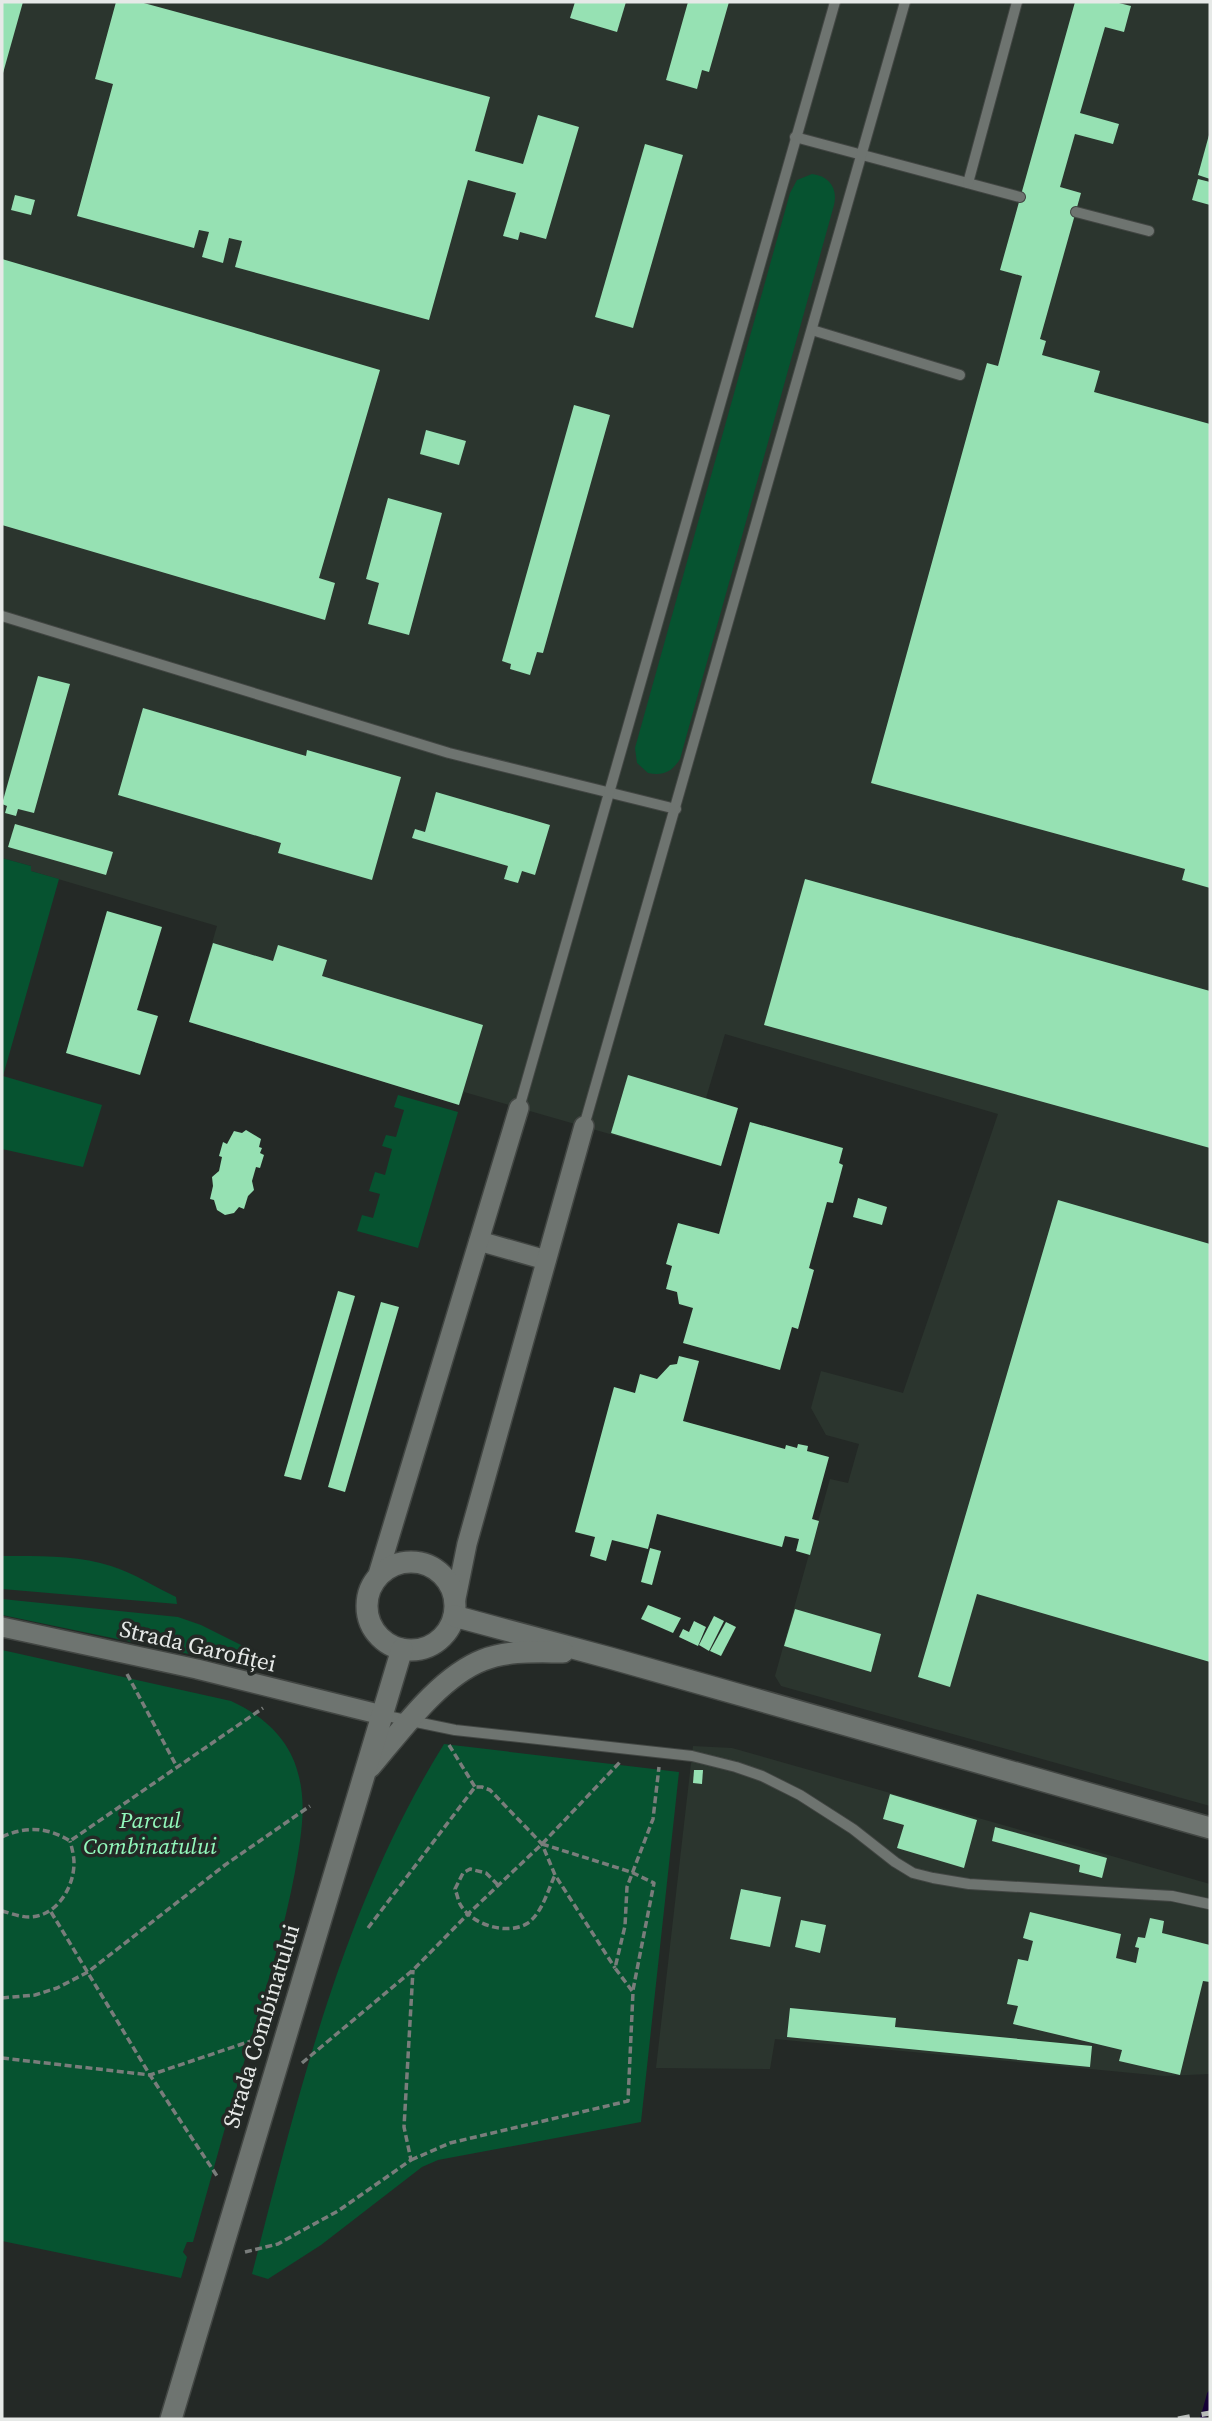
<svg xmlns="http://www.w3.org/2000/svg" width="1212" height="2421" font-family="'Source Serif 4',serif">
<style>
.built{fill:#2b352e}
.green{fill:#065330}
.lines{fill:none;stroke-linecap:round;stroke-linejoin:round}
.stream{stroke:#160037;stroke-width:6}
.building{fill:#96e1b3}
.lane-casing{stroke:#424643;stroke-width:12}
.street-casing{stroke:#424643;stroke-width:22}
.secondary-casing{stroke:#424643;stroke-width:24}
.path{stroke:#797d7b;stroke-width:3.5;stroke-dasharray:7 3.5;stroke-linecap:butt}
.lane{stroke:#6e7470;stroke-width:10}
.street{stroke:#6e7470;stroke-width:19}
.secondary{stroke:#6e7470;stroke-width:21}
.rail{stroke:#b8bcb9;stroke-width:5;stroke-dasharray:12 12;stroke-linecap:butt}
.labels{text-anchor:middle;stroke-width:7;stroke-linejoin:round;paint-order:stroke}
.street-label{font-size:23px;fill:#e6e9e7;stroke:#242926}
.park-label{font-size:23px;font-style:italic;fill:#92f9bc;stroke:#242926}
</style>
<rect width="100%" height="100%" fill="#242926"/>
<!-- built -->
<g class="built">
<path d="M2 2H1210V1806L781 1686 775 1676 830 1479 848 1483 859 1444 826 1435 811 1408 821 1371 903 1393 998 1114 725 1034 706 1098 738 1108 721 1166 464 1092 459 1105 189 1022 217 926 31 871V866L2 858Z"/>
<path d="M693 1746 732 1748 1210 1884V2074L1164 2076 775 2039 770 2069 656 2068Z"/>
</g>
<!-- green -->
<g class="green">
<path d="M812 174C829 176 838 188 834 205L680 759C672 772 663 776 648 773L637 763 635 748 790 193 797 180Z"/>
<path d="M2 858 31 866V871L59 879 3 1076 102 1105 83 1167 2 1149Z"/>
<path d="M398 1095 458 1112 418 1248 357 1231 362 1215 373 1218 380 1194 369 1191 375 1172 385 1175 392 1149 382 1146 386 1135 396 1137 404 1110 394 1107Z"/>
<path d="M2 1556C37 1556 78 1555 111 1566 134 1573 155 1587 176 1597L177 1604 2 1589Z"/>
<path d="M2 1599 178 1617 201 1625 273 1661 276 1666 273 1670H266L2 1615Z"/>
<path d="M2 1650 231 1701C264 1716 291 1740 299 1777 307 1809 300 1841 295 1872 284 1930 267 1986 250 2042 230 2108 212 2175 193 2242H187L183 2252 187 2257 181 2278 2 2241Z"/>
<path d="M444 1744 679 1772 641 2122 438 2160 422 2167 321 2245 268 2279 252 2274C299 2092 343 1906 444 1744Z"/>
</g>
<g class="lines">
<!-- stream -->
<path class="stream" d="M1203 2419 1210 2394"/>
</g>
<!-- building -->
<g class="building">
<path d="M2 2H23L3 73H2Z"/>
<path d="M116 2H140L490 97 475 151 523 164 538 115 579 127 546 239 520 232 518 240 503 236 516 193 468 180 429 320 235 267 242 241 229 238 223 263 202 257 209 232 199 230 194 248 77 216 113 84 95 79Z"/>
<path d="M575 2H626L617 32 570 18Z"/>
<path d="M688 2H729L709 72 702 70 697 89 666 80Z"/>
<path d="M1075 2H1115L1131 6 1124 32 1105 27 1080 113 1119 124 1113 144 1075 134 1060 187 1081 193 1040 339 1046 341 1042 355 1100 371 1094 392 1210 424V888L1182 880 1185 869 871 783 987 363 998 366 1022 276 1000 270Z"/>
<path d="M1209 135H1210V179L1198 175Z"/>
<path d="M645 144 683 155 633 328 595 317Z"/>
<path d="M1198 179 1210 182V205L1192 200Z"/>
<path d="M15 195 35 200 31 215 11 210Z"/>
<path d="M2 259 380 370 319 578 335 583 325 620 2 525Z"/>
<path d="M574 405 610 415 543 653 537 652 530 675 510 669 511 664 502 661Z"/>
<path d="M426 430 466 441 459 465 420 454Z"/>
<path d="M388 498 442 513 409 635 368 624 379 583 366 579Z"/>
<path d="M38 676 70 684 34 813 18 809 16 816 5 813 7 806 2 804Z"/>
<path d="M143 708 306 756 307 750 401 777 372 880 278 853 281 843 118 795Z"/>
<path d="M436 792 550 825 535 875 522 871 518 883 504 879 508 866 412 838 415 829 425 832Z"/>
<path d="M15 824 113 852 106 875 8 847Z"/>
<path d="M805 879 1210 991V1148L764 1025Z"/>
<path d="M107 911 162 927 137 1010 158 1016 140 1075 66 1053Z"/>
<path d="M213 943 273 961 278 945 327 960 322 976 483 1025 459 1105 189 1022Z"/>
<path d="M628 1075 738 1108 721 1166 611 1133Z"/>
<path d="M750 1122 843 1148 839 1163 843 1165 833 1203 827 1202 809 1268 814 1270 798 1329 792 1327 780 1370 683 1343 693 1308 679 1304 677 1292 666 1289 672 1266 666 1264 678 1223 719 1234Z"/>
<path d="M246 1130 261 1139 259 1147 262 1148 260 1153 264 1155 260 1168 256 1167 252 1181 254 1190 248 1196 244 1209 239 1207 234 1213 225 1215 217 1210 214 1200 210 1199 213 1186 212 1177 219 1171 222 1157 219 1156 223 1142 227 1144 234 1131 242 1133Z"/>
<path d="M858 1198 887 1207 882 1225 853 1217Z"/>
<path d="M1058 1200 1210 1244V1662L977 1594 950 1687 918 1677Z"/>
<path d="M338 1291 355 1296 301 1480 284 1476Z"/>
<path d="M381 1302 399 1307 345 1492 328 1487Z"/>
<path d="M679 1356 699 1361 683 1421 785 1449 786 1445 797 1448 798 1444 808 1446 807 1451 829 1457 812 1519 819 1521 810 1555 796 1551 799 1539 785 1536 782 1547 657 1514 648 1549 612 1540 606 1561 590 1556 595 1537 575 1532 614 1387 635 1393 640 1374 657 1379 670 1365 677 1364Z"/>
<path d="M650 1548 661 1551 652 1585 641 1582Z"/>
<path d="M648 1605 681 1618 673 1633 641 1619Z"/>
<path d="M795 1609 881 1634 871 1672 784 1646Z"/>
<path d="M714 1616 724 1621 709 1651 699 1645Z"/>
<path d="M694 1621 706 1627 698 1646 679 1637 683 1629 689 1632Z"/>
<path d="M726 1622 736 1627 721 1656 710 1651Z"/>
<path d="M694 1770H703L702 1784 693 1783Z"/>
<path d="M890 1794 977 1820 964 1868 897 1848 904 1825 883 1819Z"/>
<path d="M995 1827 1107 1858 1102 1878 1079 1872 1080 1865 992 1841Z"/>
<path d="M741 1889 781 1897 770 1947 730 1939Z"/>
<path d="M1030 1912 1121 1934 1116 1958 1136 1963 1139 1948 1135 1947 1138 1937 1145 1938 1150 1918 1164 1921 1162 1933 1210 1945V1982L1203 1981 1180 2075 1119 2061 1122 2050 1013 2024 1018 2006 1007 2004 1018 1959 1028 1961 1033 1941 1023 1938Z"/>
<path d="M801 1920 826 1925 820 1953 795 1947Z"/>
<path d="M790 2008 896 2018 895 2027 1092 2046 1090 2067 787 2037Z"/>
</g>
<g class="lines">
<defs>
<g id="lane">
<path d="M795 137 1020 197"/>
<path d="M968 183 1017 2"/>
<path d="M1076 212 1149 231"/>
<path d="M812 330 960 375"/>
<path d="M2 616 449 753 676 809"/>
<path d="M519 1108 835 2"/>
<path d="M584 1126 905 2"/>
<path d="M382 1715 455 1730 692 1756 736 1767 762 1776 800 1795 853 1829 895 1862 913 1873 933 1878 969 1884 1172 1896 1209 1904"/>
</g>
<g id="street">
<path d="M479 1241 546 1260"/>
<path d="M377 1578 519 1108"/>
<path d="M455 1603 467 1544 584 1126"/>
<path d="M2 1627 197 1669 382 1715"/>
</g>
<g id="secondary">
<circle cx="411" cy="1606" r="44"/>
<path d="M454 1616 610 1658 1210 1828"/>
<path d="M370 1767C400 1732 439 1677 483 1660 508 1650 537 1652 563 1652"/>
<path d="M171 2419 402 1649"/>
</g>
</defs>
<!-- lane casing -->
<use href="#lane" class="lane-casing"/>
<!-- street casing -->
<use href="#street" class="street-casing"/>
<!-- secondary casing -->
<use href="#secondary" class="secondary-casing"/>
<!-- path -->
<g class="path">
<path d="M127 1674 177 1767"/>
<path d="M449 1745 475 1787"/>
<path d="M2 1837C25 1826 48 1827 70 1841L263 1708"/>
<path d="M542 1844 631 1872 654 1883 633 1990"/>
<path d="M498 1885 486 1873 470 1869 463 1873 455 1889C457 1894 458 1900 460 1904 471 1925 508 1936 528 1923 542 1913 548 1890 555 1875"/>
<path d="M2 1911C10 1913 20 1917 29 1917 56 1917 74 1888 74 1863 74 1856 72 1848 70 1841"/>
<path d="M51 1912 150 2075 217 2176"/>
<path d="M368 1928 475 1787H482L490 1790 542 1844 555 1875 615 1968"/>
<path d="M2 1998 35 1995 57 1988 88 1972 225 1865 310 1806"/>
<path d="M2 2058 150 2075 257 2039"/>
<path d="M302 2063 413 1970 468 1914 542 1844 620 1762"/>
<path d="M411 2160 450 2143 628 2101 633 1992 615 1968 625 1926 627 1887 653 1819 659 1767"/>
<path d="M245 2252 278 2244 305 2229 338 2211 411 2160 404 2127 413 1970"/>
</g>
<!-- lane -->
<use href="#lane" class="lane"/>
<!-- street -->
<use href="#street" class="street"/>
<!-- secondary -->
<use href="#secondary" class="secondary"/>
<!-- rail -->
<path class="rail" d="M1178 2419 1210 2413"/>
</g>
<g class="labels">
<!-- street labels -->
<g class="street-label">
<text transform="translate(198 1646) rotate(13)" y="8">Strada Garofiței</text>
<text transform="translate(261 2026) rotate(-73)" y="8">Strada Combinatului</text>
</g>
<!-- park labels -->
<g class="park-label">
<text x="150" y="1828">Parcul<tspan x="150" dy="26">Combinatului</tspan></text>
</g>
</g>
<!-- border -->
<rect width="1212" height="2421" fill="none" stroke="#e6e9e7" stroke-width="7"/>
</svg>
